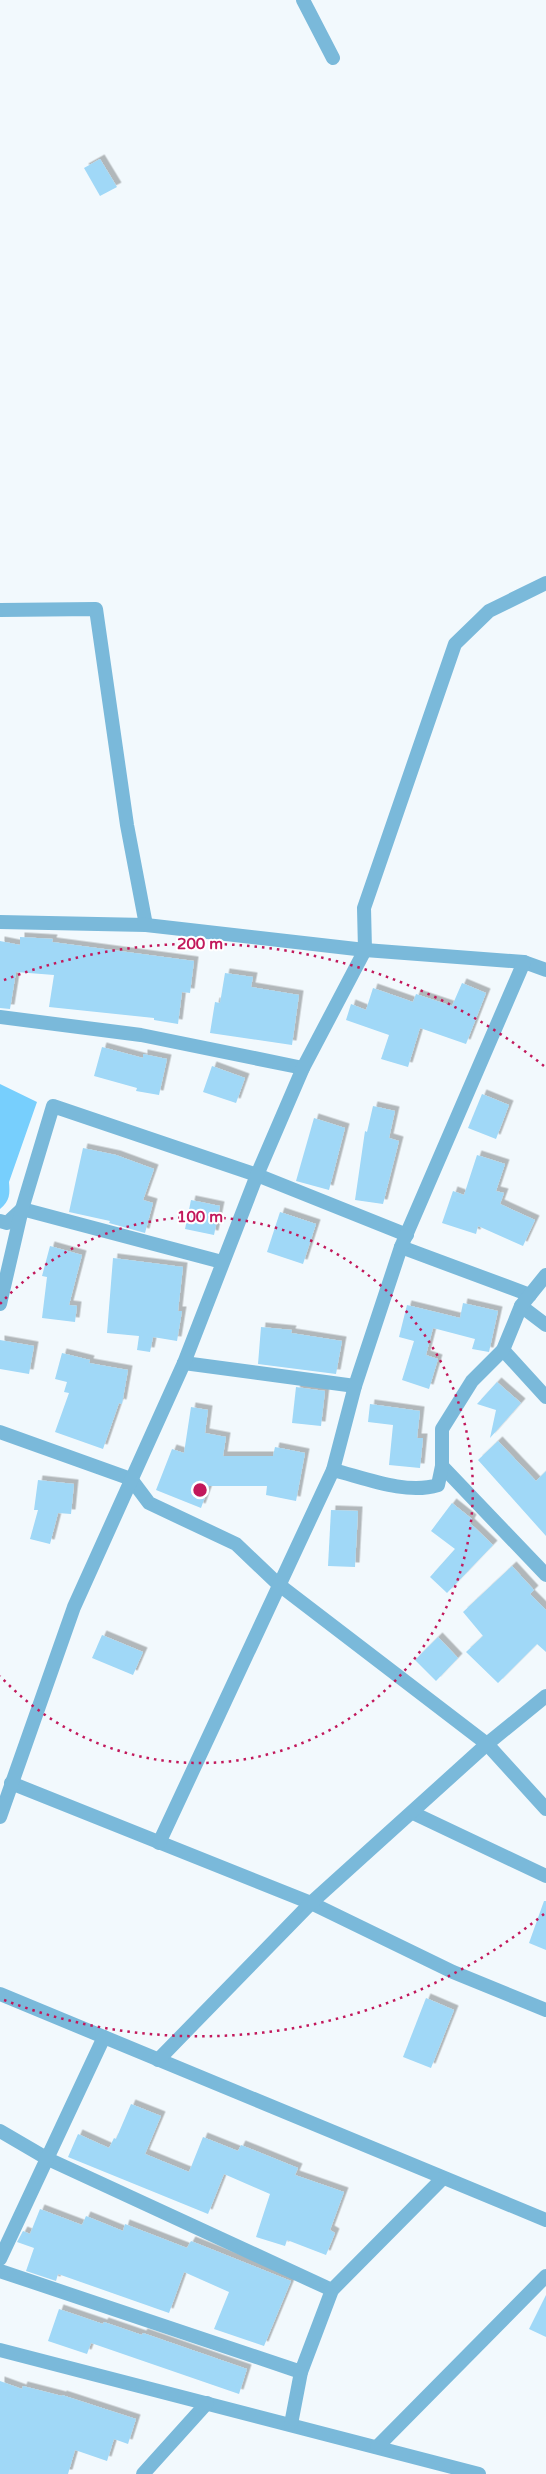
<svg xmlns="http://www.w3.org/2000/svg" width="546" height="2474" font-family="'Varela Round',sans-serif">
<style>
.green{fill:#77cffd}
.building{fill:#a0d8f7;filter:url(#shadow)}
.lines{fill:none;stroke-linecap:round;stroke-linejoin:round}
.minor{stroke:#7ab9da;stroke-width:14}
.ring{fill:none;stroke:#c2185b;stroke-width:2.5;stroke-dasharray:2.5 5}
.centre{fill:#c2185b;stroke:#fff;stroke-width:2.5}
.ring-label{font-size:15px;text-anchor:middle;font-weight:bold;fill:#c2185b;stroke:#fff;stroke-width:4;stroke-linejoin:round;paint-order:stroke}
</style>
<defs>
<filter id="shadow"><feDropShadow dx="4.5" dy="-4.5" stdDeviation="0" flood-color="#0004"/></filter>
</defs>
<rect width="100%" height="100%" fill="#f2f9fd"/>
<!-- green -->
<path class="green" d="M0 1084 37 1102 9 1182C10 1194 10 1201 0 1209Z"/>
<!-- building -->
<g class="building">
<path d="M100 159 117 187 100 196 84 168Z"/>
<path d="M20 937 53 939 52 942 194 961 190 993 182 992 178 1024 154 1020V1018L49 1007 54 975 16 972 10 1009 0 1008V941L20 945Z"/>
<path d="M225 973 253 977 251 987 299 995 292 1045 210 1033 215 1002 220 1003Z"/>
<path d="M462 983 486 993 466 1044 420 1028 408 1067 381 1059 389 1035 346 1020 351 1004 366 1010 373 988 413 1002 416 994 452 1006Z"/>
<path d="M102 1047 143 1058V1054L167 1059 159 1095 136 1091 137 1088 94 1076Z"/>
<path d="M212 1066 245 1078 236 1103 203 1092Z"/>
<path d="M482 1094 509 1105 496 1139 468 1128Z"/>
<path d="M373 1106 395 1111 389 1138 399 1141 383 1204 355 1200 365 1131 367 1132Z"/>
<path d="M314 1118 345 1128 329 1190 296 1181Z"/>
<path d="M83 1148 116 1155 154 1169 143 1200 153 1203 145 1233 109 1223 110 1221 69 1212Z"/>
<path d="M477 1155 505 1164 496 1191 504 1193 500 1204 535 1220 523 1246 478 1226 476 1234 442 1223 453 1191 464 1195Z"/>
<path d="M191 1200 220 1206 214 1235 185 1229Z"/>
<path d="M280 1212 316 1224 303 1264 267 1252Z"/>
<path d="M50 1246 82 1255 69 1305 77 1306 75 1322 42 1318 47 1277 42 1276Z"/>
<path d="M113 1258 183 1267 178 1311H182L177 1341 153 1337 150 1352 137 1350 139 1336 107 1333Z"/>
<path d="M463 1303 498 1311 489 1352 472 1349 475 1339 433 1328 426 1355 438 1359 429 1389 402 1380 414 1341 399 1337 407 1305 460 1318Z"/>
<path d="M261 1327 292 1330 291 1333 342 1341 336 1374 258 1364Z"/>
<path d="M0 1340 34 1346 29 1374 0 1369Z"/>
<path d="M62 1353 90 1360 89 1363 128 1370 122 1404 119 1403 103 1449 55 1432 69 1393 64 1392 67 1382 55 1379Z"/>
<path d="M497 1382 521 1403 490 1438 496 1410 477 1404Z"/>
<path d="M296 1387 325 1391 321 1426 292 1423Z"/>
<path d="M370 1404 420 1411 417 1438H423L420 1468 389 1465 393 1425 368 1422Z"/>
<path d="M191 1407 208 1410 205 1433 226 1437 223 1456H273L275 1447 305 1453 296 1501 266 1495 267 1486H209L201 1508 156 1490 172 1449 184 1453Z"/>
<path d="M498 1441 536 1481 546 1471V1536L478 1460Z"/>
<path d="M38 1480 74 1484 71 1514 58 1513 50 1544 30 1539 38 1510H34Z"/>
<path d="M452 1503 472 1519 470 1523 493 1545 447 1593 430 1577 455 1549 431 1531Z"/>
<path d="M331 1510 358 1511 355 1567 328 1566Z"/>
<path d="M512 1566 534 1590 530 1594 546 1610V1652L537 1644 498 1683 466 1652 483 1636 463 1612Z"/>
<path d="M102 1635 143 1652 133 1675 92 1658Z"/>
<path d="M438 1637 458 1658 436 1681 415 1660Z"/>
<path d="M544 1901H546V1950L529 1943Z"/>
<path d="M426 1998 454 2010 431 2068 403 2057Z"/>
<path d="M131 2104 161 2116 145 2154 189 2172 203 2137 238 2151 241 2145 298 2168 295 2175 344 2192 330 2230 335 2233 326 2255 287 2240 285 2246 256 2237 270 2194 224 2174 208 2214 68 2157 78 2134 109 2148 114 2138 116 2139Z"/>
<path d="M40 2209 82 2225 86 2216 123 2231 125 2224 187 2248 191 2241 291 2281 264 2346 214 2329 229 2292 184 2272 169 2313 58 2274 56 2281 26 2271 34 2248 17 2242 23 2231 30 2234Z"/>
<path d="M546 2295V2337L529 2329Z"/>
<path d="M59 2309 103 2324 104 2322 142 2335 143 2333 247 2369 239 2394 91 2343 87 2354 48 2341Z"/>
<path d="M0 2381 22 2389 23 2386 62 2396V2395L136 2419 128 2444 114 2439 107 2461 75 2450 68 2474H0Z"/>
</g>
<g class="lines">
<!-- minor -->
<g class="minor">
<path d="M303 0 333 58"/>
<path d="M0 610 96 609 127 825 146 925"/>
<path d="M0 922 146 925 365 950 524 962 546 970"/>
<path d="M0 1017 141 1035 303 1068"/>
<path d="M0 1221 7 1223 22 1209 222 1262"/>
<path d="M401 1247 530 1295"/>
<path d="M0 1304 22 1209 53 1106 257 1175 407 1235"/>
<path d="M521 1306 546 1325"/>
<path d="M503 1350 546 1397"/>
<path d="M184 1363 355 1386"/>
<path d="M0 1432 131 1479 149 1503 236 1544 278 1584 487 1744 546 1809"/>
<path d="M442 1466 546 1575"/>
<path d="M333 1470C365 1478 406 1495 438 1485L442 1466V1429L472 1381 503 1350 521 1306 546 1275"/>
<path d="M11 1783 311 1903 453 1972 546 2010"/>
<path d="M413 1813 546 1876"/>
<path d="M0 1817 74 1607 184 1363 257 1175 303 1068 365 950 364 908 455 644 489 611 546 583"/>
<path d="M159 1843 333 1470 355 1386 401 1247 524 962"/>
<path d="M0 1994 546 2220"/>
<path d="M158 2060 311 1903 487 1744 546 1696"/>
<path d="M0 2131 48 2159 332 2290"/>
<path d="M0 2259 104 2037"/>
<path d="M0 2271 301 2372"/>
<path d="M0 2350 479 2474"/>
<path d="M291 2424 301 2372 332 2290 442 2179"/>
<path d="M377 2447 546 2276"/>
<path d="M143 2474 207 2403"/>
</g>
</g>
<!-- distance rings -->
<g class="ring">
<path d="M0 1304A273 273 0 1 1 0 1676"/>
<path d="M544 1914A546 546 0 0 1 4 2000M4 980A546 546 0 0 1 544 1066"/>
</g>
<circle cx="200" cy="1490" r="8" class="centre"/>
<g class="ring-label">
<text x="200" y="949">200 m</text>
<text x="200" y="1222">100 m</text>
</g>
</svg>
